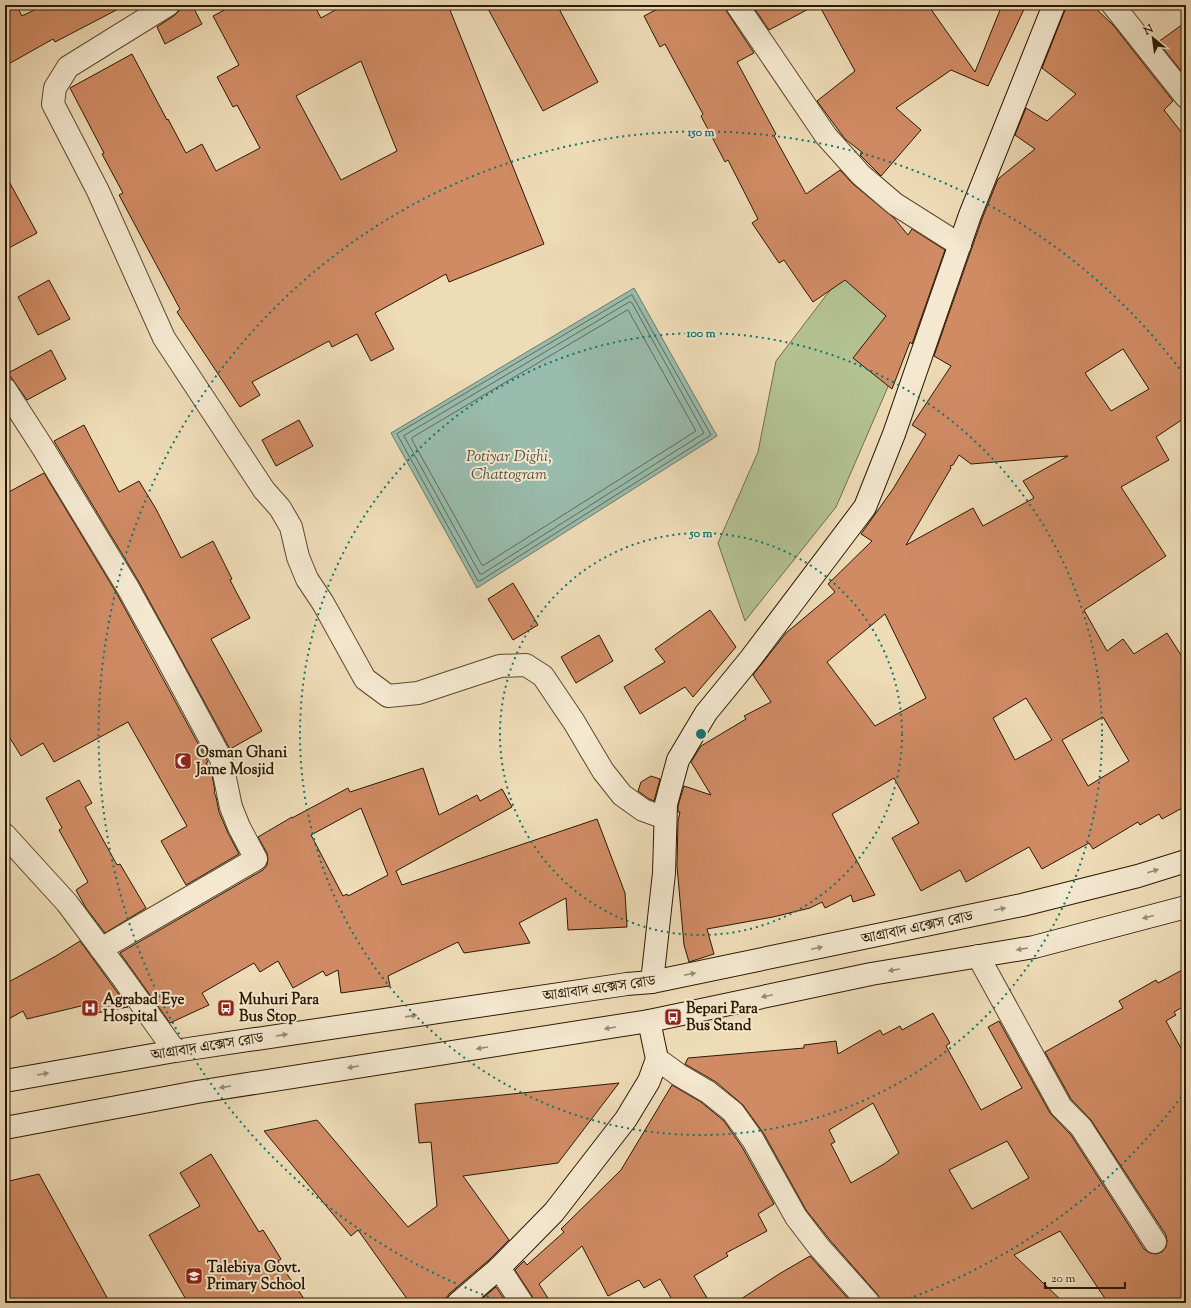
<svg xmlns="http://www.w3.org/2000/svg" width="1191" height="1308" font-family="'Sorts Mill Goudy','Noto Serif Bengali',serif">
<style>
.green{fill:#b4c292;stroke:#706e49}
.water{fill:#99bcae;stroke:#6d7b68}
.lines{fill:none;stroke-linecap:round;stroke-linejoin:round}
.shore{stroke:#626a57;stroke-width:1}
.building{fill:#d08b65;stroke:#2c1900;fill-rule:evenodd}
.street-casing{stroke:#5c4a2e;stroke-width:24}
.secondary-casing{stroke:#2c1900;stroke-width:24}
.street{stroke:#f4e8d0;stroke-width:22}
.secondary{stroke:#f4e8d0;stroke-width:22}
.oneway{fill:#9a8b72}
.ring{fill:none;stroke:#0f766e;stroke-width:2;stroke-dasharray:2 4}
.labels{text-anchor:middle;stroke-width:4;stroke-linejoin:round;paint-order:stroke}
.poi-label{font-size:15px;font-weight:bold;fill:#2c1900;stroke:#f4e8d0;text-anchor:start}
.street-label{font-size:15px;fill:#2c1900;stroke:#f4e8d0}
.water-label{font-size:16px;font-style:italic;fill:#52523d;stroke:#f4e8d0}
.centre{fill:#0f766e;stroke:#f4e8d0;stroke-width:2}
.ring-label{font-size:12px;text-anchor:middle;font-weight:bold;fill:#0f766e;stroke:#f4e8d0;stroke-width:4;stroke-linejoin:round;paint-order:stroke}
</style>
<rect width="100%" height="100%" fill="#eedcb7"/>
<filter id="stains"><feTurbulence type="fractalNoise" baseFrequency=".005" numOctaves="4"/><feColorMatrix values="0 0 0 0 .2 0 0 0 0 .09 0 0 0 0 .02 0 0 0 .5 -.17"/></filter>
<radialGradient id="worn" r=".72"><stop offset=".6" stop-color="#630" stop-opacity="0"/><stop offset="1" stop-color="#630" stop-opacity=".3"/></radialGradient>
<!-- green -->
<path class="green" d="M844 272 914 319 887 389 836 507 745 621 718 543 758 452 776 361Z"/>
<!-- water -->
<path class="water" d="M634 288 717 436 477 588 391 433Z"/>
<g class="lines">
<!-- shore -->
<g class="shore">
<path d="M632 295 711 435 480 581H478L397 434Z"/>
<path d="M630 302 632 303 704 433 482 574H480L404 436Z"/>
<path d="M628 310 696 431 484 565H482L412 440V438Z"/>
</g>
</g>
<!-- building -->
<g class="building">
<path d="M5 5H16L22 16 44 5H126L55 42 53 39 5 66Z"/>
<path d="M180 5H192L202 24 165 44 157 27 175 15 179 11Z"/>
<path d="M234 5H314L321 18 344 5H448L544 244 449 282 446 274 375 313 394 349 371 361 357 334 332 347 329 341 252 382 260 395 240 407 177 312 180 309 119 195 123 193 102 154 104 153 70 88 132 54 167 120 168 119 186 153 202 144 216 171 260 148 237 105 233 107 217 77 239 65 213 16ZM361 61 397 151 341 180 296 96Z"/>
<path d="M486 5H557L598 82 543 111Z"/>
<path d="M665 5H725L727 12 754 53 737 62 776 134 774 136 806 194 840 170 853 184 894 218 908 235 912 229 945 250 912 344 910 342 892 389 853 358 886 316 845 280 813 302 784 260 779 263 752 223 758 219 728 160 725 162 701 116 703 114 665 44 660 47 644 16Z"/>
<path d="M752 5H816L769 30Z"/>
<path d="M819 5H928L975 72 1002 5H1026L988 86 951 70 896 108 921 130 881 176 860 155 863 153 845 139 817 101 855 71Z"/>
<path d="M1067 5H1092L1113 25 1173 101 1164 110 1186 138V417L1156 437 1169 460 1121 487 1166 556 1084 610 1107 651 1123 639 1134 654 1167 633 1186 663V806L1162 819 1159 814 1140 825 1138 822 1093 849 1089 843 1042 869 1029 847 966 882 960 870 921 891 892 838 919 823 894 778 832 814 875 895 853 902 851 895 825 908 822 902 810 908 773 917 707 929 714 954 689 962 684 945 677 866 678 821 680 812H678V806L684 786 711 795 691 762 701 746 746 719 744 716 771 702 753 675 786 633 835 592 828 584 872 541 861 534 893 489 926 434 912 425 951 366 934 356 982 219 998 179 1035 149 1015 135 1026 108 1047 121 1076 94 1042 68ZM1123 349 1149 389 1111 411 1085 373ZM959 455 971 464 1068 456 1023 481 1034 498 983 526 973 508 906 545 951 468 950 466 953 465ZM885 614 926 698 875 726 827 662ZM1026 698 1052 740 1015 760 993 718ZM1103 717 1129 761 1088 786 1062 740Z"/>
<path d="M1186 22V77L1158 42Z"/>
<path d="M5 174 37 233 5 250Z"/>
<path d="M49 280 70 319 38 335 18 297Z"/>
<path d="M51 350 66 379 27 400 8 373Z"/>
<path d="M299 420 313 446 276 466 262 440Z"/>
<path d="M84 425 119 492 139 481 156 509 181 558 213 541 232 579 230 580 250 618 211 639 262 731 230 749 139 582 54 441Z"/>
<path d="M44 473 117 594 208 762 206 763 211 770 215 791 214 792 216 797 219 812 228 833 239 854 186 885 161 841 187 826 128 722 54 762 43 743 21 756 5 730V494Z"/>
<path d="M513 583 538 625 513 640 488 599Z"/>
<path d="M710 610 736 647 693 697 685 687 640 714 624 687 665 662 655 649Z"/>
<path d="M599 635 613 661 576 683 561 657Z"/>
<path d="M423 768 439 815 477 795 480 801 502 789 512 807 396 871 402 885 597 819 625 893 627 927 568 930 566 898 519 923 530 943 464 953 458 942 388 976 390 986 341 993 338 970 326 976 323 971 293 988 278 961 260 972 254 963 202 993 209 1005 170 1023 120 953 263 870 267 865 268 859 267 853 258 837 292 817V818L348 788 350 792ZM361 808 388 875 348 896 347 894 343 896 311 835Z"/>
<path d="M651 776 660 779 654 801 649 799 638 791 641 782Z"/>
<path d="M79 780 92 803 85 807 117 865 120 864 146 908 105 933 86 908 76 890 88 882 59 830 62 828 46 798Z"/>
<path d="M80 941 128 1007 91 1014 85 1005 27 1019 23 1011 5 1021V984L56 956Z"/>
<path d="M1186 968V1005L1174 1012 1176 1015 1166 1021 1186 1057V1303H1108L1060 1231 1014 1255 1064 1303H881L878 1295 829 1239 806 1210 764 1134 743 1105 716 1082 685 1064 688 1058 804 1048V1045L836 1041 838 1054 880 1030 883 1035 900 1026 902 1030 933 1013 950 1043 946 1046 981 1110 1022 1088 988 1027 999 1021 1050 1113 1071 1135 1144 1249 1150 1253 1156 1254 1162 1252 1166 1247 1167 1241 1166 1235 1091 1120 1071 1099 1045 1052 1123 1008 1119 1001 1156 980 1158 983ZM873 1103 899 1153 884 1164 851 1183 831 1144 835 1142 829 1130ZM1007 1141 1029 1178 972 1209 949 1170Z"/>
<path d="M619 1083 558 1163 463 1176 509 1240 490 1259 450 1293 446 1298V1303H410L358 1230 351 1236 264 1131 317 1120 408 1227 437 1206 431 1142 419 1143 415 1104Z"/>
<path d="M672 1085 701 1102 724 1121 742 1147 774 1204 758 1214 767 1231 726 1253 728 1256 694 1276 710 1303H674L660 1279 644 1288 639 1280 608 1296 582 1246 539 1284 551 1303H534L532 1296 515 1270 524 1261 527 1265 564 1232 561 1229 621 1170Z"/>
<path d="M211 1154 259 1232 263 1230 281 1259 278 1261 307 1303H188L149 1235 200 1206 180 1173Z"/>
<path d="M39 1174 110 1303H5V1182Z"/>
<path d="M810 1256 852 1303H735L779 1274Z"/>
<path d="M496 1287 507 1303H477Z"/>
</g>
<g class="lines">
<defs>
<g id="street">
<path d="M168 5 68 67 55 88 53 104 98 191 164 338 264 490 280 508 291 527 298 557 307 579 323 603 365 679 388 696 418 693 500 666 526 665 543 676 574 722 603 771 622 795 643 810 665 818"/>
<path d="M737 5 826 136 861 175 895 204 960 245"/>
<path d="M1113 5 1186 97"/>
<path d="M5 389 43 448 128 588 164 653 221 759 231 807 239 827 256 859 101 949"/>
<path d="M5 835 67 903 122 977 175 1051"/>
<path d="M978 956 1061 1107 1081 1127 1155 1242"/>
<path d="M657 1059 679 1075 708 1092 733 1112 753 1140 796 1217 819 1247 869 1303"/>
<path d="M499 1268 522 1303"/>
</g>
<g id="secondary">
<path d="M652 982 664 873 666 804 678 760 706 713 751 658 865 507 894 434 970 215 1054 5"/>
<path d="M5 1081 175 1051 627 984 652 982 1022 905 1138 876 1186 861"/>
<path d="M5 1128 197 1092 649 1021 871 974 1034 947 1186 907"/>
<path d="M458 1303 499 1268 554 1212 626 1119 649 1081 657 1059 649 1021"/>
</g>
</defs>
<!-- street casing -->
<use href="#street" class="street-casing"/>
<!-- secondary casing -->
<use href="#secondary" class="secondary-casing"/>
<!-- street -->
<use href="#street" class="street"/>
<!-- secondary -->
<use href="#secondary" class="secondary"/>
</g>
<!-- one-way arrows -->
<defs><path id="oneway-solid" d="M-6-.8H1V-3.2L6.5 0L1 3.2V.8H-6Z"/></defs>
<g class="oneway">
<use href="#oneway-solid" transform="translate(1153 871) rotate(-17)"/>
<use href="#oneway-solid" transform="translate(1000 909) rotate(-12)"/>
<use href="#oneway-solid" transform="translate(1148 917) rotate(165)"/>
<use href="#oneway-solid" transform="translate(817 948) rotate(-12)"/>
<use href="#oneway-solid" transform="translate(1022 949) rotate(171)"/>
<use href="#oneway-solid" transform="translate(894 970) rotate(171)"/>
<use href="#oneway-solid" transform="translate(690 974) rotate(-12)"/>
<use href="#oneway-solid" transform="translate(767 996) rotate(168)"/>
<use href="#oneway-solid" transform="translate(411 1016) rotate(-8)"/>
<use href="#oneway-solid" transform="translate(610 1028) rotate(171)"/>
<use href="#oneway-solid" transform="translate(282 1035) rotate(-8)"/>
<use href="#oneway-solid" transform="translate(482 1048) rotate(171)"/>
<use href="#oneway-solid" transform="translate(353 1067) rotate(171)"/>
<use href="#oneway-solid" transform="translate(43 1074) rotate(-10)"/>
<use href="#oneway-solid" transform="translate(225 1087) rotate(171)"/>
</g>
<!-- distance rings -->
<g class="ring">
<circle cx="701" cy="734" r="201"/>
<circle cx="701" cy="734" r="401"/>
<path d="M1185 1092A602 602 0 0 1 902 1301M500 1301A602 602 0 1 1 1185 376"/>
</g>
<!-- icons -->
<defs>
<symbol id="mosque-square" viewBox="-11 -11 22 22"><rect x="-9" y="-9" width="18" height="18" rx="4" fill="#8f2418" stroke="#f4e8d0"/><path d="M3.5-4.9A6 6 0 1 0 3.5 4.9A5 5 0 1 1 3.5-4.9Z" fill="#fff"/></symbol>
<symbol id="hospital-square" viewBox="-11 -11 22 22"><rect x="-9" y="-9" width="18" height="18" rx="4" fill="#8f2418" stroke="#f4e8d0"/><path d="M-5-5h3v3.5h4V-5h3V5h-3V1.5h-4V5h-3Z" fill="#fff"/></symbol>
<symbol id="bus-square" viewBox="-11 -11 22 22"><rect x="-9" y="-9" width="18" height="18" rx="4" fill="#8f2418" stroke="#f4e8d0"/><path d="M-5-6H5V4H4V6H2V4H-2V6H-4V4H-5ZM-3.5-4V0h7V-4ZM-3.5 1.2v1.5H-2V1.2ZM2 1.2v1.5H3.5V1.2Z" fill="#fff"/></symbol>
<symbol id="school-square" viewBox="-11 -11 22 22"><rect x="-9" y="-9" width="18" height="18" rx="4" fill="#8f2418" stroke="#f4e8d0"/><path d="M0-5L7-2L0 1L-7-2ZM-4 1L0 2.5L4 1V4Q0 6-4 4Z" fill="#fff"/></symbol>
</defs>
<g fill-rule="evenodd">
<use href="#mosque-square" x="173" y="751" width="20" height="20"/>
<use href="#hospital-square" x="80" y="998" width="20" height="20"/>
<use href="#bus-square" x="216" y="998" width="20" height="20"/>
<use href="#bus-square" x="663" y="1007" width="20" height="20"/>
<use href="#school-square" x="184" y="1266" width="20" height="20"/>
</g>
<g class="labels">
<!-- poi labels -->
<g class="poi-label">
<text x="196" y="757">Osman Ghani<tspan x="196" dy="17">Jame Mosjid</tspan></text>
<text x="103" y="1004">Agrabad Eye<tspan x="103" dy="17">Hospital</tspan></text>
<text x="239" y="1004">Muhuri Para<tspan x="239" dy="17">Bus Stop</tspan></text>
<text x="686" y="1013">Bepari Para<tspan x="686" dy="17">Bus Stand</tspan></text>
<text x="207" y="1272">Talebiya Govt.<tspan x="207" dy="17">Primary School</tspan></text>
</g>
<!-- street labels -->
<g class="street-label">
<text transform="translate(917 927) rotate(-12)" y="5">আগ্রাবাদ এক্সেস রোড</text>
<text transform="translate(599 988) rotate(-8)" y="5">আগ্রাবাদ এক্সেস রোড</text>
<text transform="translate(207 1046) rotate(-9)" y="5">আগ্রাবাদ এক্সেস রোড</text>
</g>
<!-- water labels -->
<g class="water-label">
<text x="509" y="461">Potiyar Dighi,<tspan x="509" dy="18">Chattogram</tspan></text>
</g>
</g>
<circle cx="701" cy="734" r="6" class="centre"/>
<g class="ring-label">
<text x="701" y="136">150 m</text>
<text x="701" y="337">100 m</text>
<text x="701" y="537">50 m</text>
</g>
<!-- margin -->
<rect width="1191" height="1308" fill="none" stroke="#eedcb7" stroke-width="20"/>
<rect x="6" y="6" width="1179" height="1296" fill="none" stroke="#2c1900" stroke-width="2"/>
<rect x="10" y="10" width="1171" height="1288" fill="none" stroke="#2c1900"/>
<!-- north arrow -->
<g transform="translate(1153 38) rotate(331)" stroke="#f4e8d0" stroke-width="3" paint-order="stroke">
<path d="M0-3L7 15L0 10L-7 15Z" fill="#2c1900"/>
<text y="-6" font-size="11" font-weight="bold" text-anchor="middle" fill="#2c1900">N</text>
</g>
<!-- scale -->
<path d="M1045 1282v6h80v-6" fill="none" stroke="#2c1900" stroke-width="2"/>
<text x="1051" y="1282" font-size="12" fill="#2c1900" stroke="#f4e8d0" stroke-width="3" paint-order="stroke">20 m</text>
<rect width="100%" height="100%" filter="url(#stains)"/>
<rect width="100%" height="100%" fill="url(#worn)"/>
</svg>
